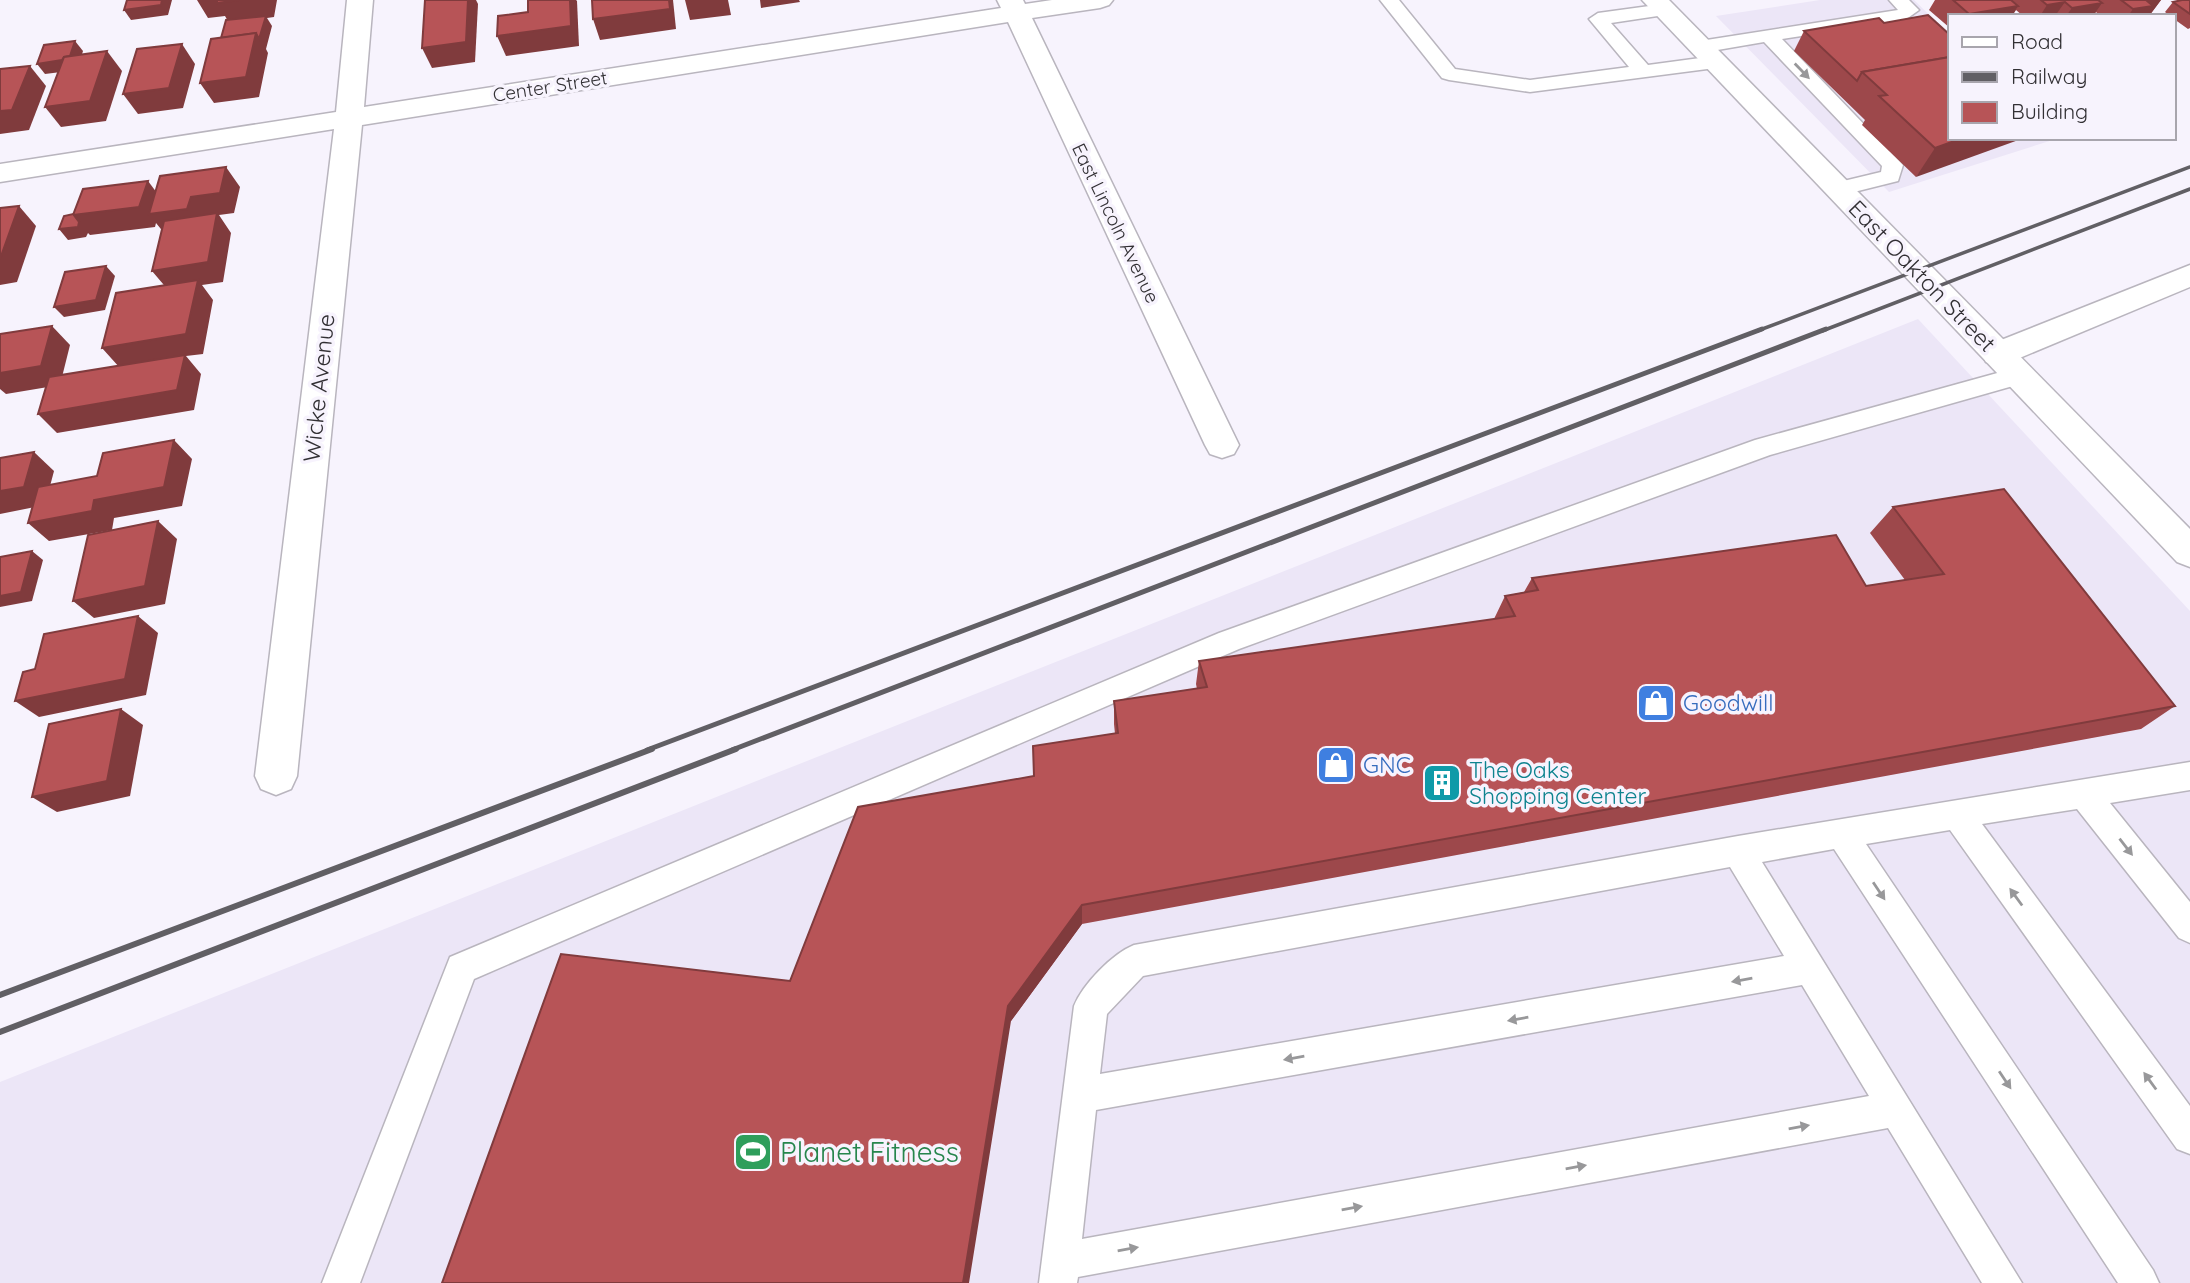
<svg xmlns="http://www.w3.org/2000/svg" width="2190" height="1283" font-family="Quicksand,sans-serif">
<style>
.built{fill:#ece6f7}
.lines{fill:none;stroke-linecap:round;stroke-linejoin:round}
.lane-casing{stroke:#b9b5be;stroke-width:3}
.street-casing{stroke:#b9b5be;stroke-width:3}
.secondary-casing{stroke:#b9b5be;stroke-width:3}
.lane{fill:#fff;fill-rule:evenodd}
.street{fill:#fff;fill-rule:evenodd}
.secondary{fill:#fff;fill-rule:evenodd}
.rail-far2{stroke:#615f64;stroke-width:3.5}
.rail-far1{stroke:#615f64;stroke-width:5}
.rail{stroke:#615f64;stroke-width:6}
.wall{fill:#9d484b}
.shaded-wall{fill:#803b3d}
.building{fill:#b75457;stroke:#803b3d;stroke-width:2}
.oneway{fill:#98989a}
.labels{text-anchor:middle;stroke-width:7;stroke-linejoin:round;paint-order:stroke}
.far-street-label{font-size:19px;fill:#323034;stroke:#f7f3fd}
.street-label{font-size:23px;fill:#323034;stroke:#f7f3fd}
.shop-label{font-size:23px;fill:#366cbe;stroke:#f7f3fd;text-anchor:start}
.culture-label{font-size:23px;fill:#0d838f;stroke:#f7f3fd;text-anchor:start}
.near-leisure-label{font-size:28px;fill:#27864d;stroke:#f7f3fd;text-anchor:start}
</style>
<rect width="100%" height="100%" fill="#f7f3fd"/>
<!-- built -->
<g class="built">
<path d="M1820 0H1914L1950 35V138H2059L1889 192 1716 16Z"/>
<path d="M1918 319 2190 611V1283H0V1082Z"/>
</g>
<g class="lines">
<defs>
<g id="lane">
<path d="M1380 0H1399L1455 69 1530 80 1629 67 1589 19 1598 13 1664 4 1671 6 1673 10 1671 14 1611 23 1648 65 1715 56 1725 62 1715 68 1530 92 1449 80 1442 78Z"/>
<path d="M1889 0H1909L1919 10 1905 20 1782 39 1903 165 1898 181 1838 196 1831 194 1827 189 1831 184 1881 172 1882 166 1764 42 1700 53 1690 47 1700 41 1898 10Z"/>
<path d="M2019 367 2027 370 2031 376 2027 382 1770 455 1239 649 474 979 360 1283H322L450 957 1219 633 1755 440Z"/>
<path d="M2190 762V790L2110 803 2190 902V943L2179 938 2077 809 1982 824 2190 1106V1154L2177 1149 1950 830 1866 844 2153 1270 2159 1283H2118L1834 849 1762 862 2022 1283H1982L1888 1128 1078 1277 1077 1283H1039L1074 1006C1083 984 1112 954 1134 945L1738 836ZM1730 867 1784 956 1100 1074 1107 1014 1143 976ZM1802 985 1869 1096 1082 1239 1096 1110Z"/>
</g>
<g id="street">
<path d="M347 0H373L364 107 1001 8 997 0H1023L1025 4 1052 0H1113L1109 5 1100 8 1032 18 1239 445 1234 454 1222 458 1210 454 1205 445 1008 22 362 125 297 776 291 789 276 795 261 789 255 776 334 129 0 182V164L336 112Z"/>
<path d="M2190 265V287L2010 362 1998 366 1986 362 1982 354 1986 346Z"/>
</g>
<path id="secondary" d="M1642 0H1669L2190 529V567L2177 562Z"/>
</defs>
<!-- lane casing -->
<use href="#lane" class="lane-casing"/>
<!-- street casing -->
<use href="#street" class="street-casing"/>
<!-- secondary casing -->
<use href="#secondary" class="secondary-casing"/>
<!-- lane -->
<use href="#lane" class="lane"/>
<!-- street -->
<use href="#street" class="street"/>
<!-- secondary -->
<use href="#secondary" class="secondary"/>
<!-- rail-far2 -->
<g class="rail-far2">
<path d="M1757 331 2190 167"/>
<path d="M1822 331 2190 189"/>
</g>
<!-- rail-far1 -->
<g class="rail-far1">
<path d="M647 750 1762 329"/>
<path d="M732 750 1826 329"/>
</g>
<!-- rail -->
<g class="rail">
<path d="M0 995 652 749"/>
<path d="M0 1032 736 749"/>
</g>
</g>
<!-- wall -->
<g class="wall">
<path d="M1935 0H2161L2149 16H2100L2096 12 2093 16H2023L2016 10 2012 16H1950V28L1929 10Z"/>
<path d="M2190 0V28L2188 29 2174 19V16H2170L2165 12 2173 2Z"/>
<path d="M1879 18 1950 138 1916 177 1862 125 1865 120 1794 51 1804 31Z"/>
<path d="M1893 507 2175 706 2141 729 1082 924 1011 1021 790 981 1034 776 1115 734 1114 724V701L1197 689 1196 684 1199 661 1494 619 1505 596 1524 592 1532 578 1866 586 1905 580 1870 533Z"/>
</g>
<!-- shaded-wall -->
<g class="shaded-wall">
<path d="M162 0H172L168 15 131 20 124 10Z"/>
<path d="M197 0H277L274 17 267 18 272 26 266 49 268 53 259 97 214 103 200 83 256 33 266 18 229 23 225 16 208 18Z"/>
<path d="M468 0H476L478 4 475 62 432 68 422 48Z"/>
<path d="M570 0H576L577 1 579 46 506 56 497 36Z"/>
<path d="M669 0H673L676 29 600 40 593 19Z"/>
<path d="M685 0H728L731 15 690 20Z"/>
<path d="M760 0H799L800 2 761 8Z"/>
<path d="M2145 0H2161L2149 16H2128L2133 9Z"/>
<path d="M2065 2 2055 16H2040L2047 5Z"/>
<path d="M2102 3 2093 16H2066L2072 8Z"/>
<path d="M2018 6 2012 16H1968L1969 14Z"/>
<path d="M75 41 83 51 77 70 45 74 37 64Z"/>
<path d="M182 44 195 64 183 108 138 114 123 94Z"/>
<path d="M107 51 122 71 106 121 61 127 45 107Z"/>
<path d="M30 66 46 86 29 130 0 134V111Z"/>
<path d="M1963 138H2024L1916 177 1935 148Z"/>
<path d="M226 167 240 187 234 213 219 215 231 233 223 282 202 285 213 300 203 354 186 356 201 374 194 410 57 433 38 414 120 368 102 348 169 291 152 271 165 234 156 223 155 227 90 235 88 233 86 237 68 240 59 229 73 215 148 181 163 201 191 197Z"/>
<path d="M19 206 36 226 17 282 0 285V259Z"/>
<path d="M106 266 115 276 105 310 64 317 54 307Z"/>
<path d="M52 326 70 345 60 385 6 394 0 389V373Z"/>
<path d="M174 440 192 459 182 506 114 518 112 530 49 541 28 523 94 500Z"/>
<path d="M34 452 54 471 45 505 0 514V491Z"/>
<path d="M158 521 177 539 165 604 94 618 73 601Z"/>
<path d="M32 551 43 560 32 601 0 607V596Z"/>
<path d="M138 616 158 633 146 695 39 717 15 701Z"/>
<path d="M121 709 143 725 130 796 57 812 32 797Z"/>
<path d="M1082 905V924L1011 1021 969 1283H963L1008 1006Z"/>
</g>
<!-- building -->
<g class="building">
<path d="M127 0H162L161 5 124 10Z"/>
<path d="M217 0H239L217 3Z"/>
<path d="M425 0H468L466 42 422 48Z"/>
<path d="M528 0H570L571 26 497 36 498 16 528 12Z"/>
<path d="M592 0H669L670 9 593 19Z"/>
<path d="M1953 0H2011L2018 6 1969 14Z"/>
<path d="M2041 0H2098L2102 3 2072 8 2065 2 2047 5Z"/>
<path d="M2121 0H2146L2153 6 2133 9Z"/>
<path d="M2182 0H2190V14L2173 2Z"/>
<path d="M1928 15 1950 35V57L1862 72 1857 81 1804 31 1879 18 1884 23Z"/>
<path d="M266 16 259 39 256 33 221 38 226 20Z"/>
<path d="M256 33 246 77 200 83 211 39Z"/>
<path d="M75 41 70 56 64 57 62 60 37 64 44 45Z"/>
<path d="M182 44 169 88 123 94 137 49Z"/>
<path d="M107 51 90 101 45 107 64 57Z"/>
<path d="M1950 57V138H1963L1935 148 1879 96 1887 95 1862 72Z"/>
<path d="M30 66 12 110 0 111V69Z"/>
<path d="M226 167 220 193 191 197 187 209 149 214 160 176Z"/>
<path d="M148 181 139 207 73 215 83 189Z"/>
<path d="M19 206 0 259V208Z"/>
<path d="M217 213 208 262 152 271 164 221Z"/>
<path d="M73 214 79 222 78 227 59 229 64 216Z"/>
<path d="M106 266 96 300 54 307 65 272Z"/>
<path d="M198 280 186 334 102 348 116 293Z"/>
<path d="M52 326 41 366 0 373V334Z"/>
<path d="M185 355 177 390 38 414 49 377Z"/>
<path d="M174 440 164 487 94 500 92 511 28 523 38 487 97 476 103 453Z"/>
<path d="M34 452 24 487 0 491V458Z"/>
<path d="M2004 489 2175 706 1082 905 1008 1006 963 1283H442L561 954 790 981 858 807 1034 776 1033 746 1118 733 1114 701 1207 687 1199 661 1515 616 1505 596 1538 590 1532 578 1836 535 1866 586 1944 574 1893 507Z"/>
<path d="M158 521 145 586 73 601 88 535Z"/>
<path d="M32 551 21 592 0 596V557Z"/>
<path d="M138 616 125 679 15 701 23 672 35 669 44 634Z"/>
<path d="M121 709 107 781 32 797 49 724Z"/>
</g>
<!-- one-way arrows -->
<defs><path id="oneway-solid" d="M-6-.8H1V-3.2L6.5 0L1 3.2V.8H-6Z" transform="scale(1.75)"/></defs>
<g class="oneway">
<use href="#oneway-solid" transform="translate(1802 71) rotate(46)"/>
<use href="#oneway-solid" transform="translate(2126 847) rotate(52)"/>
<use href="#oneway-solid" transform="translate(1879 891) rotate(56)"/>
<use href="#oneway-solid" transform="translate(2016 897) rotate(-126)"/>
<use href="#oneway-solid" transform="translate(1742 980) rotate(170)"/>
<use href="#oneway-solid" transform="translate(1518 1019) rotate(170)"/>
<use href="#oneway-solid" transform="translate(1294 1058) rotate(170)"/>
<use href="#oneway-solid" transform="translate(2005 1080) rotate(56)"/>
<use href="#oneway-solid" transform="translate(2150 1081) rotate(-126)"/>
<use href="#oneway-solid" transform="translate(1799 1127) rotate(-10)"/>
<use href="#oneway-solid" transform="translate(1576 1167) rotate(-10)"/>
<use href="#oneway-solid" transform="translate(1352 1208) rotate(-10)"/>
<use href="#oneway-solid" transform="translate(1128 1249) rotate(-10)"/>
</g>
<!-- icons -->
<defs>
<symbol id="shop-square" viewBox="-11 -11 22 22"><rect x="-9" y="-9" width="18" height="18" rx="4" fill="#3f7fe0" stroke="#f7f3fd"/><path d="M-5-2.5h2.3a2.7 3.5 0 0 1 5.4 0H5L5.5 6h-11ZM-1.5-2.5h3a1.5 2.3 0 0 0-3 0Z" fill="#fff"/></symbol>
<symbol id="building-square" viewBox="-11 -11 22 22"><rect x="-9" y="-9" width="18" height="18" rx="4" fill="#0f9aa8" stroke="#f7f3fd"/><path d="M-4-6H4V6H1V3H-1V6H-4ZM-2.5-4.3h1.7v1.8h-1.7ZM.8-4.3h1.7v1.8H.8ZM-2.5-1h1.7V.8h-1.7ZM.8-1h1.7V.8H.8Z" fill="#fff"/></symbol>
<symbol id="stadium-square" viewBox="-11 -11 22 22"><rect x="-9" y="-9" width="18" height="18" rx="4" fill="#2e9e5b" stroke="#f7f3fd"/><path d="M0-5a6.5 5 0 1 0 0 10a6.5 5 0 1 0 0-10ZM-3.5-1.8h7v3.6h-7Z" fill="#fff"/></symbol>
</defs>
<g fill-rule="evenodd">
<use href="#shop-square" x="1634" y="681" width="44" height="44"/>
<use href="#shop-square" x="1314" y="743" width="44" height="44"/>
<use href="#building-square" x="1420" y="761" width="44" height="44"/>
<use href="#stadium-square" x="731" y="1130" width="44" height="44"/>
</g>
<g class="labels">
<!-- far-street labels -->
<g class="far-street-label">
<text transform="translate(550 86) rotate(-9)" y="7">Center Street</text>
<text transform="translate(1116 223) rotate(64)" y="7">East Lincoln Avenue</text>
</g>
<!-- street labels -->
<g class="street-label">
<text transform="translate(1922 276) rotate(46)" y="8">East Oakton Street</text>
<text transform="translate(319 388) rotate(-84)" y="8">Wicke Avenue</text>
</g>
<!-- shop labels -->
<g class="shop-label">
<text x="1683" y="711">Goodwill</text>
<text x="1363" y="773">GNC</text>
</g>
<!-- culture labels -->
<g class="culture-label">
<text x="1469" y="778">The Oaks<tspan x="1469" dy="26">Shopping Center</tspan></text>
</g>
<!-- near-leisure labels -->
<g class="near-leisure-label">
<text x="780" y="1162">Planet Fitness</text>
</g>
</g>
<!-- legend -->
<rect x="1948" y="14" width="228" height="126" fill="#f7f3fd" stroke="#a8a5ad" stroke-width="2"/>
<rect x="1962" y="37" width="35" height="10" fill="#ffffff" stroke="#a8a5ad" stroke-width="2"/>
<text x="2011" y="49" font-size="21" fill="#323034">Road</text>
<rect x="1962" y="72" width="35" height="10" fill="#615f64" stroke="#a8a5ad" stroke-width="2"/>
<text x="2011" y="84" font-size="21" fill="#323034">Railway</text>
<rect x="1962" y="102" width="35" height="21" fill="#b75457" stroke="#a8a5ad" stroke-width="2"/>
<text x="2011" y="119" font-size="21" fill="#323034">Building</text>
</svg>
